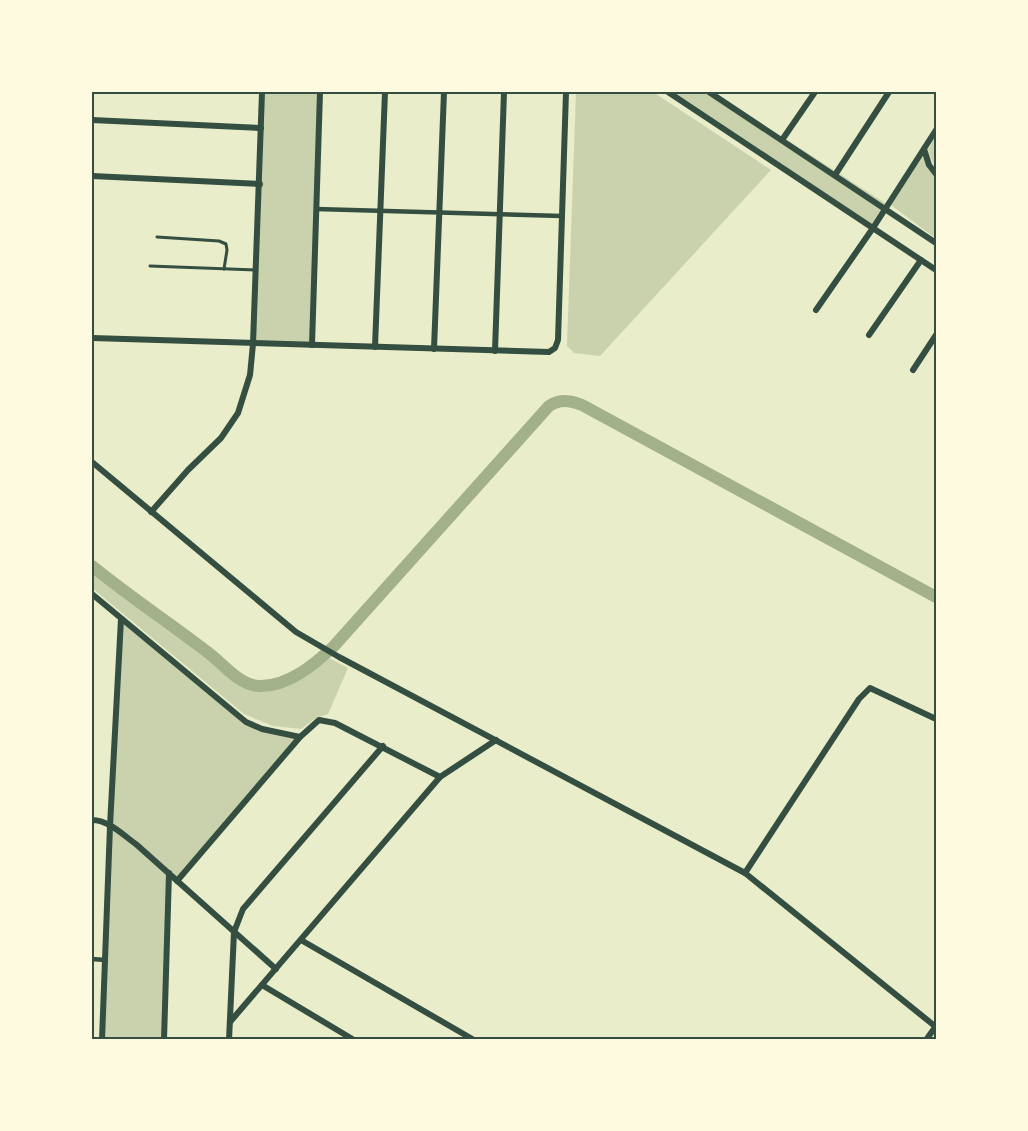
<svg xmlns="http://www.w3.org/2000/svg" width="1028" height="1131" font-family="'Fira Sans',sans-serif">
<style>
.green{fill:#cad2ad}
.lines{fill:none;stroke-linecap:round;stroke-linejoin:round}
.canal{stroke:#a3b18a;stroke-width:12}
.service{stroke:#344e41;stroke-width:3}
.pedestrian{stroke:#344e41;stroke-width:4.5}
.minor{stroke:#344e41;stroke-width:6}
.neatline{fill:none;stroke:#344e41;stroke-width:2}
</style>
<rect width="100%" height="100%" fill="#e9edc9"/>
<!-- green -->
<g class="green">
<path d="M264 92H318L312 345 253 344Z"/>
<path d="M576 92H653L771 170 600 356 574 353 567 346Z"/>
<path d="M668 92H713L888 205 873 228Z"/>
<path d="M936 136V169L930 157 928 149Z"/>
<path d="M923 154 927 168 936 177V235L935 238 891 205Z"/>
<path d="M92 569C129 599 170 623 208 653 220 662 231 674 244 681 251 685 259 688 266 688 284 689 315 668 327 657L348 668 328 714 316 718 301 729 273 726 244 714 92 588Z"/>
<path d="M121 619 246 722 300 737 177 881 169 874 164 1039 102 1040Z"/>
</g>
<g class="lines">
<!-- canal -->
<path class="canal" d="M92 566C129 596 168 622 206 651 222 662 238 685 259 686 288 687 315 664 334 646L549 406C560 399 569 400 582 405L936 597"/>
<!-- service -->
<g class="service">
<path d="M157 237 219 241 226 244 227 250 224 269"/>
<path d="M150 266 256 270"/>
</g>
<!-- pedestrian -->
<g class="pedestrian">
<path d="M316 209 562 216"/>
<path d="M92 959 105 960"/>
</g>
<!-- minor -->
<g class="minor">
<path d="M668 92 936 270"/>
<path d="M709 92 936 243"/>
<path d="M92 120 261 128"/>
<path d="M782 140 815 92"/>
<path d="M924 149 929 165 936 174"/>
<path d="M835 175 889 92"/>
<path d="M92 176 260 184"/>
<path d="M816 310 873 228 936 130"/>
<path d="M869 335 921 260"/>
<path d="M92 338 549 352 555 348 558 340 566 92"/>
<path d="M312 345 320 92"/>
<path d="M375 347 385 92"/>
<path d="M434 349 444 92"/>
<path d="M495 351 504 92"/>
<path d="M913 370 936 335"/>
<path d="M92 462 296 632 339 657 745 873 936 1027"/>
<path d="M151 512 188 470 221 438 238 413 250 375 253 344 262 92"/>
<path d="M92 594 246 722 262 729 300 737"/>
<path d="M92 820C109 820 123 835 137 845L276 969"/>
<path d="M745 873 859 699 870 688 936 719"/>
<path d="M177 881 300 737 319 720 335 723 440 777"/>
<path d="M301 940 474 1040"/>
<path d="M262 985 354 1040"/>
<path d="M230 1022 440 777 496 740"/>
<path d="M102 1040 110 826 121 619"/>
<path d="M164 1040 169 873"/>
<path d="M229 1040 234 932 243 909 383 746"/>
<path d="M926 1040 936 1026"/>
</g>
</g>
<!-- border -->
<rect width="1028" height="1131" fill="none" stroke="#fefae0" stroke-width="186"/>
<rect x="93" y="93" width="842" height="945" class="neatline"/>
</svg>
